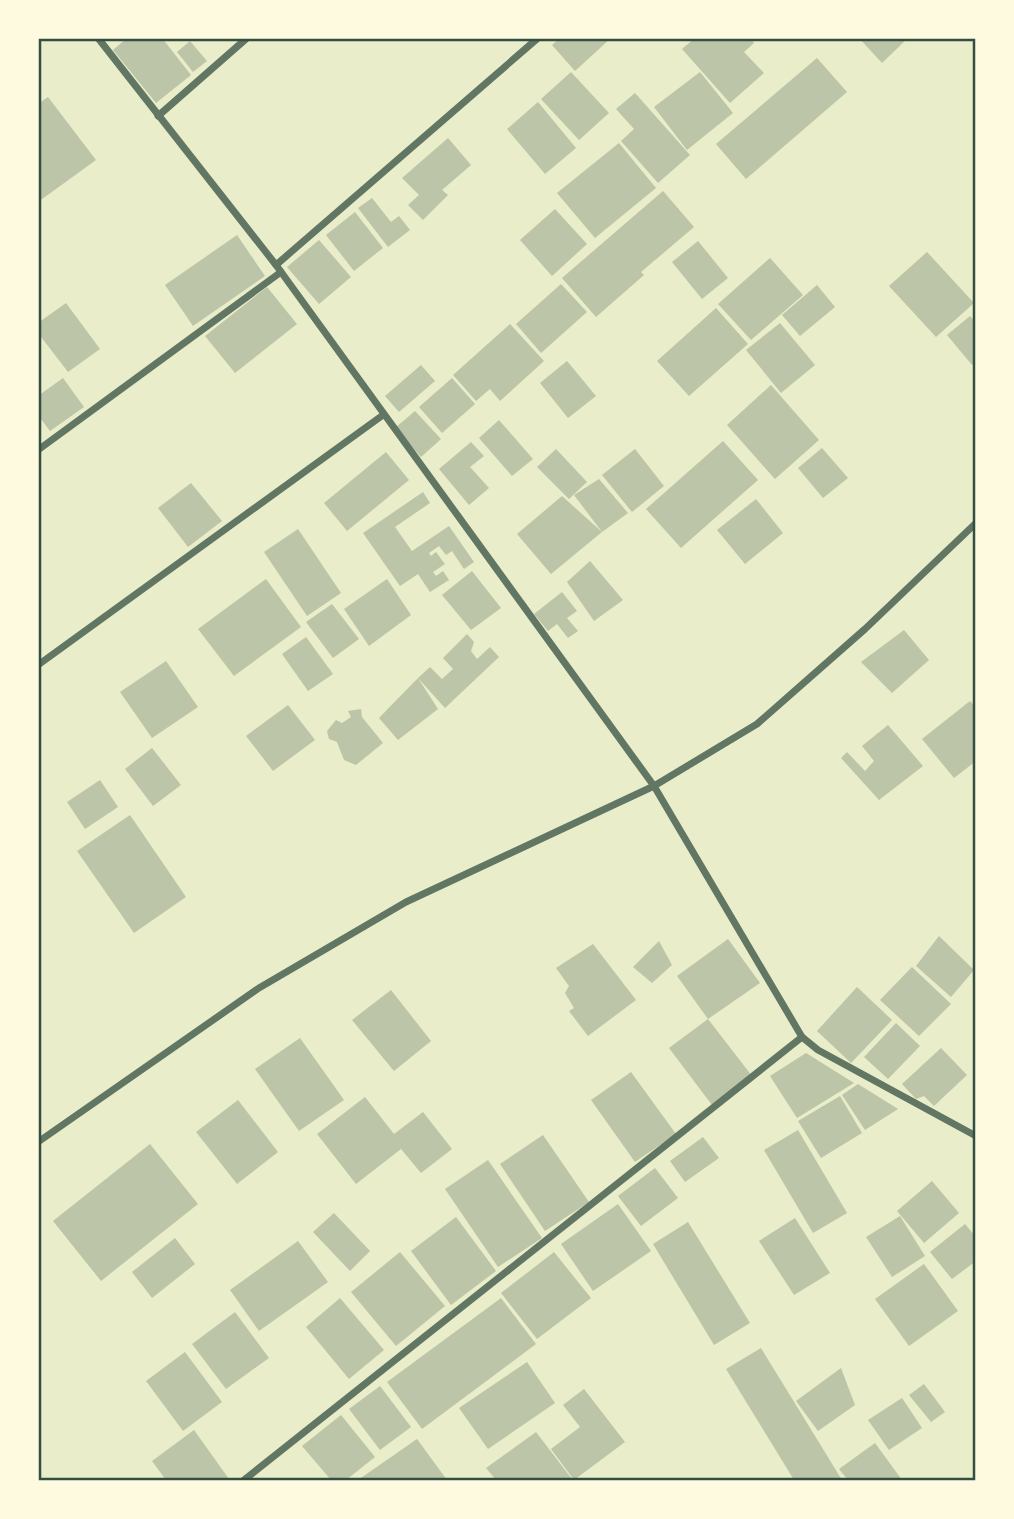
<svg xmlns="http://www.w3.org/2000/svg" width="1014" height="1519" font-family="'PT Serif',serif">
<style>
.building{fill:#bcc5a7}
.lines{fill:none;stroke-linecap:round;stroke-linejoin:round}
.minor{stroke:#617663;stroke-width:7}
.neatline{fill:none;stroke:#344e41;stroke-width:2.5}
</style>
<rect width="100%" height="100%" fill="#e9edc9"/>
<!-- building -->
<g class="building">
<path d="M127 38H162L191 75 156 103 113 50Z"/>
<path d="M560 38H611L575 71 552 45Z"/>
<path d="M695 38H750L754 43 744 52 764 73 730 103 682 49Z"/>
<path d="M859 38H908L882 63Z"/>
<path d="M190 41 207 61 193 72 177 52Z"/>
<path d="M817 58 847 92 746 179 716 144Z"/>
<path d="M571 72 609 113 579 140 541 99Z"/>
<path d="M700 72 733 113 687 150 654 107Z"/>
<path d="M635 93 690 155 658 183 621 141 634 129 616 109Z"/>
<path d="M48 97 96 160 38 202V104Z"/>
<path d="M538 102 576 148 545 174 507 129Z"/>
<path d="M448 138 471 165 442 190 448 195 423 220 408 205 419 195 402 178Z"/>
<path d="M619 143 656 188 595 238 557 193Z"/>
<path d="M663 191 694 227 641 272 644 275 596 317 562 278Z"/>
<path d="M372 198 391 222 399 216 410 230 388 247 358 208Z"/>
<path d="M555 209 587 244 552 276 520 240Z"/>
<path d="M355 212 383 248 354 271 326 235Z"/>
<path d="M237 235 265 276 193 326 165 285Z"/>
<path d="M319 240 351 277 319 304 287 267Z"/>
<path d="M698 241 728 278 702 299 672 262Z"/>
<path d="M927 252 974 303 936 337 889 286Z"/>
<path d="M770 258 803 295 751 340 718 304Z"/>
<path d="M561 284 587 312 541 353 516 324Z"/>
<path d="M817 285 835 307 800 336 782 315Z"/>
<path d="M267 287 297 324 235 373 205 336Z"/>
<path d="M66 303 100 349 68 372 38 333V323Z"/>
<path d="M716 308 748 344 689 396 657 361Z"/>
<path d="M970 316 976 322V362L972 365 947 335Z"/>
<path d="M780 323 815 365 781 393 746 350Z"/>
<path d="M510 324 544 361 500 401 490 389 476 401 453 375Z"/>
<path d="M567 361 596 396 568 418 540 383Z"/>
<path d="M421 365 435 381 399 412 385 396Z"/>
<path d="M63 378 84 407 50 431 38 415V396Z"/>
<path d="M452 378 475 404 442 433 419 407Z"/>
<path d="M771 385 819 440 775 479 727 425Z"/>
<path d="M415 411 441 439 421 457 395 428Z"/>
<path d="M499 420 533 459 512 476 479 438Z"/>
<path d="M723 441 758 480 681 548 646 509Z"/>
<path d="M471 442 484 456 470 467 489 488 469 505 439 469Z"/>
<path d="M822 448 848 478 823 498 798 468Z"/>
<path d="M556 449 587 482 569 499 537 467Z"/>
<path d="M635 449 664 486 632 512 602 475Z"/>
<path d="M386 452 409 480 347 531 324 503Z"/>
<path d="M599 479 628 513 602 532 574 495Z"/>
<path d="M191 483 222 521 188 547 158 508Z"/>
<path d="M423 492 430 503 395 527 412 551 449 526 474 562 464 569 452 551 446 555 439 546 429 553 431 556 436 552 445 564 433 572 436 576 443 571 449 580 430 592 418 574 400 586 363 533Z"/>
<path d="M562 496 602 532 551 574 517 534Z"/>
<path d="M756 499 783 533 745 564 717 530Z"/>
<path d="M298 529 341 593 307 616 264 552Z"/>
<path d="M590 561 623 600 594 621 567 582Z"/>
<path d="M472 571 501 608 471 630 442 595Z"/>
<path d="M266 579 301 627 234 676 198 629Z"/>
<path d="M387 579 411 615 369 646 344 609Z"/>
<path d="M562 592 577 611 567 618 578 631 568 638 557 624 548 631 534 614Z"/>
<path d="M332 604 359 639 333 658 306 622Z"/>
<path d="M904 630 929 660 892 693 861 662Z"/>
<path d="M467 634 474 642 471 651 477 659 490 647 499 657 445 708 418 678 430 667 442 679 453 669 443 658Z"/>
<path d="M306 637 333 674 308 691 282 654Z"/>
<path d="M166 661 198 707 152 738 120 692Z"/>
<path d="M418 678 438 709 398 740 379 718Z"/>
<path d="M970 701 976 707V761L954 778 922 739Z"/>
<path d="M288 705 315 740 273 771 246 736Z"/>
<path d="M361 709 362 717 383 743 356 765 344 760 337 742 329 739 327 731 336 720 342 723 351 717 348 711Z"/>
<path d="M888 725 923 766 879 800 841 758 847 752 865 771 874 761 862 746Z"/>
<path d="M152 748 181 785 153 806 125 769Z"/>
<path d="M100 780 118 807 85 829 67 802Z"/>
<path d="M130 815 186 897 134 933 77 851Z"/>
<path d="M939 936 974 970 951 997 916 966Z"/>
<path d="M728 939 760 983 708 1019 677 976Z"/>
<path d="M659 941 672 965 652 983 633 967Z"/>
<path d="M593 944 636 1000 588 1036 569 1011 574 1008 565 993 569 986 556 968Z"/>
<path d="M912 967 951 1004 919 1036 880 1000Z"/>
<path d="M857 987 892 1020 851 1063 817 1031Z"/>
<path d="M391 990 431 1041 394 1071 352 1020Z"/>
<path d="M708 1019 752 1076 712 1105 669 1048Z"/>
<path d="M896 1023 920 1046 888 1079 864 1057Z"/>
<path d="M300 1038 344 1100 299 1131 255 1069Z"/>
<path d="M941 1048 967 1075 934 1106 924 1096 916 1099 902 1084Z"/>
<path d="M806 1053 854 1083 797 1118 770 1076Z"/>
<path d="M631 1072 676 1134 635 1162 591 1100Z"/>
<path d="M858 1084 898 1109 865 1130 842 1095Z"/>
<path d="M840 1096 862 1133 821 1158 798 1121Z"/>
<path d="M365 1097 394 1134 423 1112 452 1149 421 1173 401 1149 356 1184 317 1134Z"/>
<path d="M238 1100 278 1152 237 1184 196 1132Z"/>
<path d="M798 1130 847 1213 813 1233 764 1150Z"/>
<path d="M543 1135 589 1202 545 1231 500 1164Z"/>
<path d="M703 1137 719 1158 685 1182 670 1161Z"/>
<path d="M150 1144 198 1204 101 1281 53 1221Z"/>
<path d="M488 1160 542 1238 498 1267 445 1189Z"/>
<path d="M655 1168 678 1198 641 1226 618 1196Z"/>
<path d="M932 1181 959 1213 924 1243 897 1211Z"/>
<path d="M618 1204 651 1251 593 1291 561 1244Z"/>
<path d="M334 1213 370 1251 350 1271 313 1232Z"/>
<path d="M900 1216 925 1256 892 1277 866 1237Z"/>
<path d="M456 1217 496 1271 451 1305 411 1251Z"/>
<path d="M795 1218 830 1273 794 1295 759 1241Z"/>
<path d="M688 1222 750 1323 714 1345 653 1244Z"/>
<path d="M965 1224 976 1237V1261L952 1279 930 1252Z"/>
<path d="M175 1238 195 1264 152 1298 132 1272Z"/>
<path d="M298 1241 328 1282 259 1331 230 1290Z"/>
<path d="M400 1252 445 1306 396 1346 351 1292Z"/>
<path d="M554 1252 591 1298 537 1339 501 1293Z"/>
<path d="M924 1264 958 1311 909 1346 875 1299Z"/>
<path d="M340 1298 384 1350 349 1379 306 1327Z"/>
<path d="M501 1298 536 1344 422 1429 387 1382Z"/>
<path d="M235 1312 269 1358 226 1389 192 1344Z"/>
<path d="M761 1348 842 1480H794L726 1369Z"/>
<path d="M185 1352 222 1402 183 1431 146 1381Z"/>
<path d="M527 1362 555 1403 488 1449 459 1408Z"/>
<path d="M841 1368 855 1405 818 1431 796 1401Z"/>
<path d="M924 1384 945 1412 931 1422 909 1395Z"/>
<path d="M380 1386 411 1427 380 1450 349 1409Z"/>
<path d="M584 1389 625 1442 574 1480 551 1449 580 1427 563 1405Z"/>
<path d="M902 1398 922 1428 889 1450 868 1420Z"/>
<path d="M341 1415 375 1457 346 1480H331L302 1446Z"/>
<path d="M194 1430 229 1479 227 1480H166L152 1461Z"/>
<path d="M536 1432 572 1479 496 1480 486 1468Z"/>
<path d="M417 1439 447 1480H358Z"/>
<path d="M875 1443 902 1480H848L839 1469Z"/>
</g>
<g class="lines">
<!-- minor -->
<g class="minor">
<path d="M98 38 276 265 654 786 802 1037 818 1050 976 1136"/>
<path d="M158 116 247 38"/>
<path d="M276 265 538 38"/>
<path d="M38 450 281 272"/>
<path d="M38 665 383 415"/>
<path d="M38 1142 259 988 406 902 654 786 757 724 865 629 976 523"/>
<path d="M244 1480 802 1037"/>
</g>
</g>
<!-- border -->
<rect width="1014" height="1519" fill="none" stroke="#fefae0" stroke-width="80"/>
<rect x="40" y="40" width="934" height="1439" class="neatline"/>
</svg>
